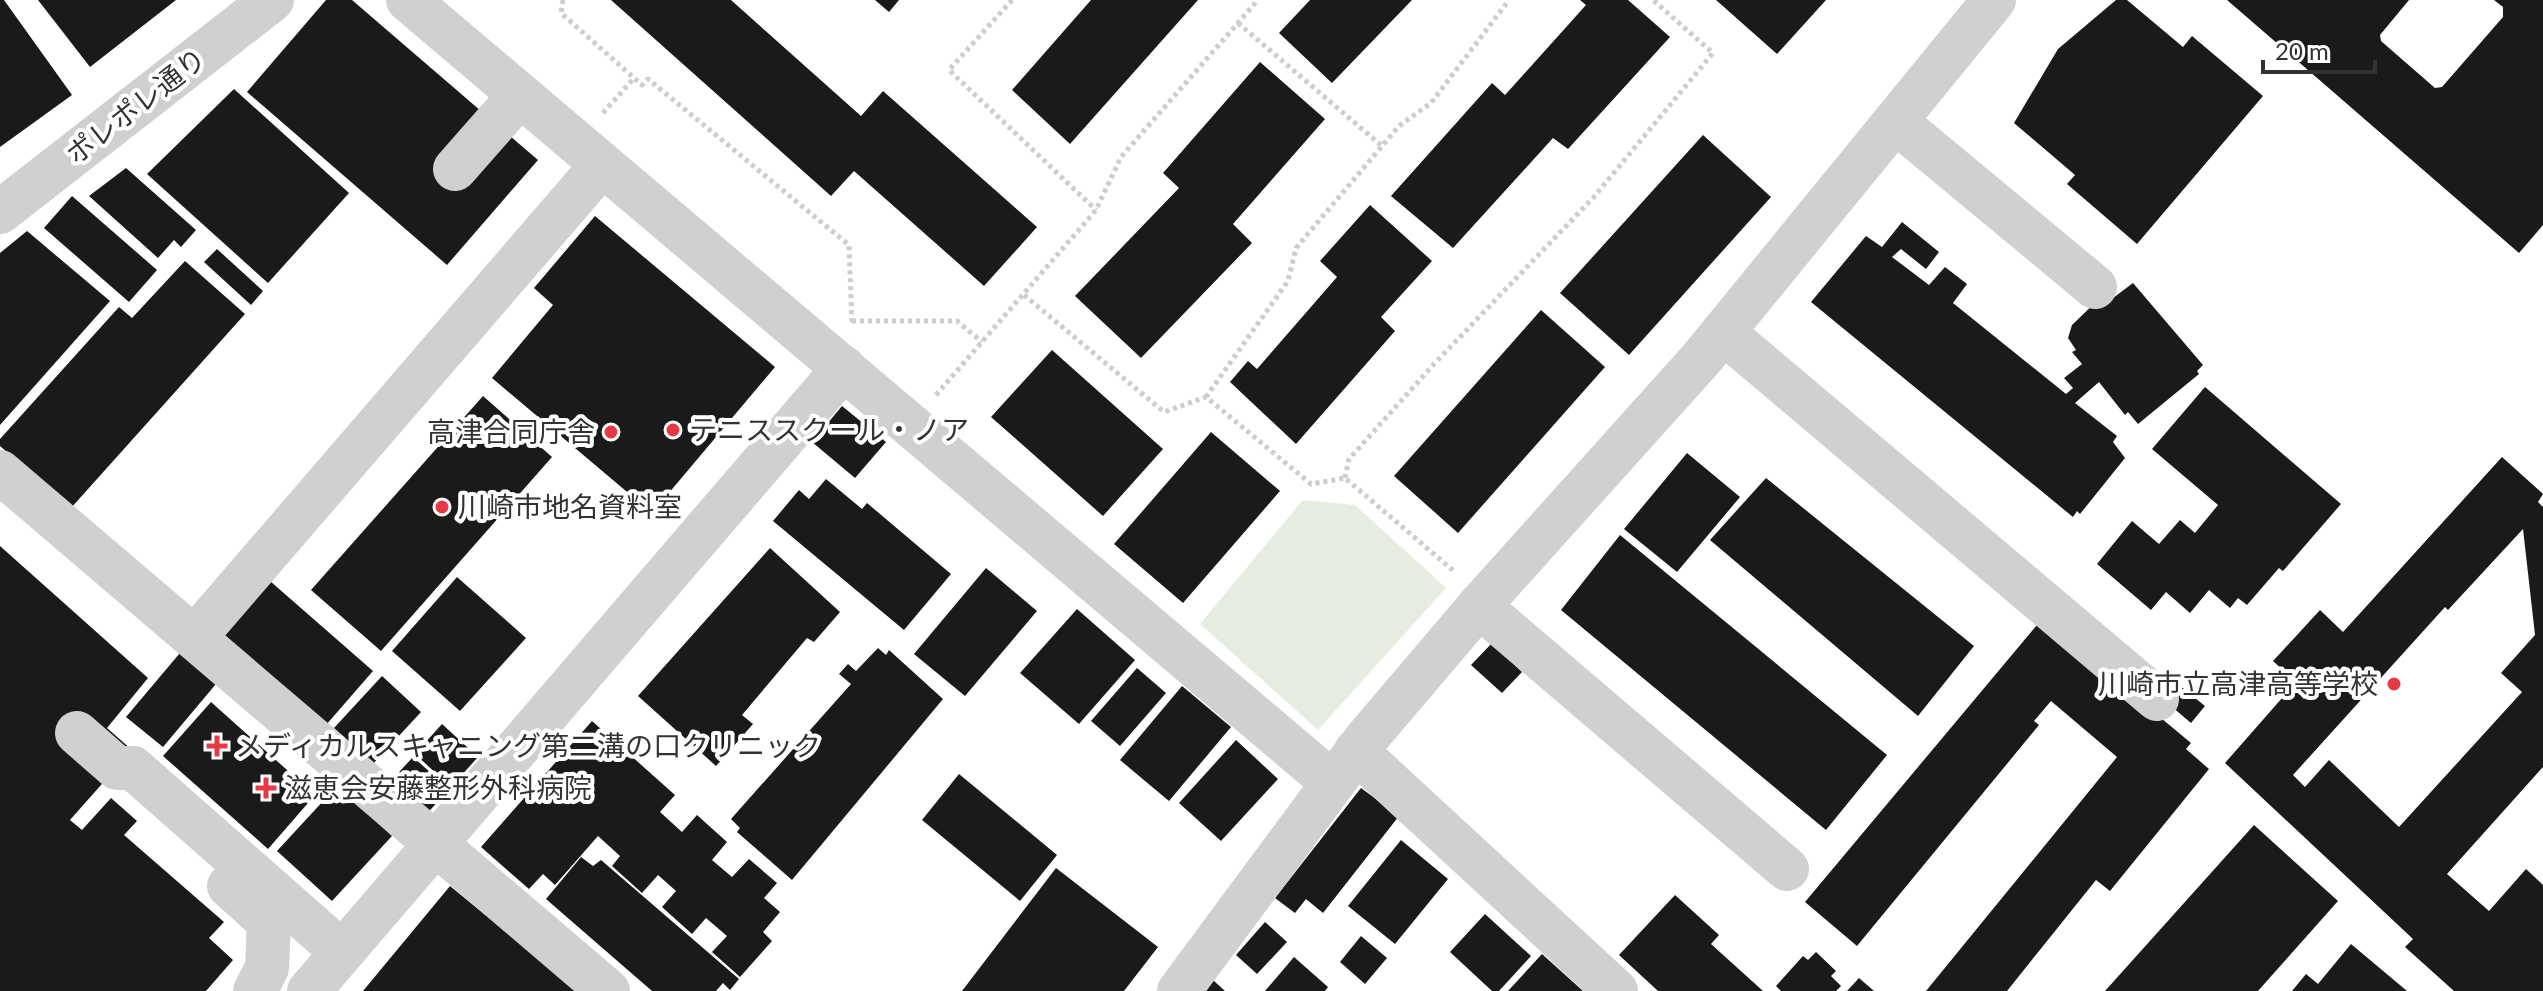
<svg xmlns="http://www.w3.org/2000/svg" width="2543" height="991" font-family="Lato,'Noto Sans JP',sans-serif">
<style>
.green{fill:#e6ecdf}
.building{fill:#1a1a1a;fill-rule:evenodd}
.lines{fill:none;stroke-linecap:round;stroke-linejoin:round}
.path{stroke:#cdcdcd;stroke-width:5;stroke-dasharray:4 4;stroke-linecap:butt}
.minor{stroke:#d0d0d0;stroke-width:44}
.poi-dot{fill:#e63946;stroke:#fff;stroke-width:3}
.labels{text-anchor:middle;stroke-width:8;stroke-linejoin:round;paint-order:stroke}
.street-label{font-size:28px;fill:#333;stroke:#fff}
.poi-label{font-size:28px;fill:#333;stroke:#fff;text-anchor:start}
</style>
<rect width="100%" height="100%" fill="#fff"/>
<!-- green -->
<path class="green" d="M1303 500 1355 505 1446 588 1318 730 1200 624Z"/>
<!-- building -->
<g class="building">
<path d="M0 0H4L72 95 0 147Z"/>
<path d="M38 0H176L90 67Z"/>
<path d="M326 0H352L538 160 447 265 247 92Z"/>
<path d="M611 0H731L861 116 883 91 1037 227 984 286 854 171 831 196Z"/>
<path d="M875 0H899L889 12Z"/>
<path d="M1091 0H1198L1070 144 1012 90Z"/>
<path d="M1310 0H1412L1332 83 1279 33Z"/>
<path d="M1580 0H1628L1670 37 1568 149 1553 138 1453 248 1391 196 1492 83 1505 95 1586 5Z"/>
<path d="M1716 0H1826L1777 54Z"/>
<path d="M2116 0H2127L2183 47 2192 36 2263 96 2137 244 2067 184 2075 175 2014 123 2058 49Z"/>
<path d="M2227 0H2409L2380 35 2381 41 2435 88 2442 87 2503 17V7L2494 0H2543V225L2519 253Z"/>
<path d="M1260 62 1325 119 1233 224 1252 243 1141 358 1075 296 1179 188 1163 173Z"/>
<path d="M234 89 349 193 268 283 147 174Z"/>
<path d="M1703 135 1771 197 1629 355 1560 293Z"/>
<path d="M126 168 196 230 181 247 174 240 158 258 89 196Z"/>
<path d="M72 196 157 270 129 302 44 228Z"/>
<path d="M1370 205 1432 261 1381 317 1395 331 1296 444 1230 382 1248 361 1257 369 1337 277 1320 261Z"/>
<path d="M595 216 775 367 652 513 492 378 553 305 534 288Z"/>
<path d="M1902 222 1939 252 1926 269 1901 249 1892 257 1929 285 1945 267 1967 284 1953 303 2066 394 2073 388 2064 378 2082 364 2072 352 2076 350 2068 338 2072 325 2100 298 2105 304 2133 283 2203 365 2197 371 2199 374 2138 424 2128 412 2125 415 2099 382 2075 403 2117 436 2113 442 2125 458 2080 514 2077 511 2073 517 1811 302 1866 236 1882 247Z"/>
<path d="M27 231 110 301 0 425V253Z"/>
<path d="M217 249 263 291 251 305 204 262Z"/>
<path d="M185 261 245 314 71 508 0 446V439L119 307 132 318Z"/>
<path d="M1541 310 1605 367 1458 533 1394 476Z"/>
<path d="M1052 350 1163 449 1103 516 991 417Z"/>
<path d="M2205 387 2341 504 2283 571 2279 568 2247 605 2238 598 2230 608 2209 590 2190 613 2166 592 2151 610 2097 564 2132 521 2159 544 2180 520 2195 533 2218 505 2152 449Z"/>
<path d="M483 396 552 457 381 651 311 590Z"/>
<path d="M842 406 886 442 855 478 812 442Z"/>
<path d="M1211 432 1280 491 1183 603 1114 544Z"/>
<path d="M1687 453 1740 497 1677 572 1624 529Z"/>
<path d="M2502 457 2543 494 2538 502 2543 507V767L2447 874 2489 911 2526 869 2543 885V991H2454L2405 947 2413 939 2225 763 2296 682 2273 661 2320 610 2343 632ZM2523 529 2535 635 2501 673 2522 692 2399 827 2329 760 2305 787 2293 775 2445 607 2448 610Z"/>
<path d="M1766 478 1974 646 1918 716 1710 540Z"/>
<path d="M826 479 862 509 867 503 951 574 904 630 773 521 799 490 809 499Z"/>
<path d="M1620 535 1887 755 1826 830 1561 610Z"/>
<path d="M0 546 148 678 107 728 132 750 70 820 82 830 111 798 137 821 124 835 224 922 209 938 233 960 206 991H0Z"/>
<path d="M770 548 840 612 814 642 807 638 742 715 753 724 716 766 638 696Z"/>
<path d="M986 568 1037 611 965 696 914 654Z"/>
<path d="M457 577 526 638 460 711 392 651Z"/>
<path d="M270 581 373 671 326 725 223 634Z"/>
<path d="M1077 609 1135 660 1079 724 1020 673Z"/>
<path d="M2042 619 2191 743 2186 749 2209 769 2110 891 2096 880 2007 991H1926L2117 757 2051 701 2034 721 2039 725 1857 946 1805 902Z"/>
<path d="M1492 643 1522 672 1502 693 1471 665Z"/>
<path d="M185 647 221 678 163 747 126 717Z"/>
<path d="M878 648 886 655 889 650 943 699 792 880 737 832 740 828 731 819 851 684 839 674 848 664 856 671Z"/>
<path d="M1137 668 1166 693 1120 746 1091 721Z"/>
<path d="M382 676 421 712 373 764 334 728Z"/>
<path d="M2179 685 2205 706 2191 723 2165 701Z"/>
<path d="M1182 686 1231 727 1169 801 1120 760Z"/>
<path d="M211 702 315 795 268 849 163 756Z"/>
<path d="M592 721 675 795 660 812 682 832 697 815 727 842 712 860 732 877 749 859 777 883 764 898 780 912 763 932 772 941 740 977 712 952 727 936 706 918 692 934 662 907 676 891 658 875 642 893 612 866 620 856 598 836 555 885 543 874 529 889 481 847Z"/>
<path d="M442 724 478 757 451 787 415 754Z"/>
<path d="M1236 740 1278 779 1221 841 1179 803Z"/>
<path d="M413 757 449 789 424 817 388 784Z"/>
<path d="M959 774 1057 855 1020 901 922 820Z"/>
<path d="M337 786 392 836 332 901 277 851Z"/>
<path d="M1361 788 1399 816 1323 913 1306 899 1295 913 1275 898Z"/>
<path d="M2254 825 2338 901 2258 991H2105Z"/>
<path d="M1401 840 1448 879 1395 944 1348 906Z"/>
<path d="M581 857 593 866 601 860 739 979 730 990 723 983 716 991H652L546 899Z"/>
<path d="M1056 868 1158 947 1124 991H962Z"/>
<path d="M450 886 578 991H363Z"/>
<path d="M1675 895 1719 935 1711 944 1763 991H1658L1619 955Z"/>
<path d="M1485 914 1531 956 1499 991H1492L1450 952Z"/>
<path d="M1265 922 1287 942 1257 974 1236 955Z"/>
<path d="M1361 936 1387 958 1365 984 1340 962Z"/>
<path d="M2351 944 2407 991H2292L2306 974 2318 984Z"/>
<path d="M1816 952 1836 971 1831 976 1841 986 1836 991H1781L1776 986 1803 956 1808 960Z"/>
<path d="M1542 954 1583 991H1508Z"/>
<path d="M1294 957 1328 987 1325 991H1265Z"/>
<path d="M1859 978 1874 991H1847Z"/>
<path d="M1213 980 1225 991H1203Z"/>
</g>
<g class="lines">
<!-- path -->
<g class="path">
<path d="M563 0 561 13 642 85 648 79 849 245 852 324"/>
<path d="M1012 0 949 70 1096 210"/>
<path d="M1238 23 1382 146"/>
<path d="M603 113 634 78"/>
<path d="M1024 295 1164 412 1206 397 1311 484 1345 478 1455 572"/>
<path d="M852 321H957L982 342"/>
<path d="M936 395 1096 210 1121 157 1258 0"/>
<path d="M1206 397 1288 281 1296 248 1399 126 1431 103 1509 0"/>
<path d="M1345 478 1349 459 1434 364 1593 198 1713 53 1653 0"/>
</g>
<!-- minor -->
<g class="minor">
<path d="M408 0 1333 783"/>
<path d="M1895 121 2095 287"/>
<path d="M455 169 520 95"/>
<path d="M0 212 272 0"/>
<path d="M1723 332 2157 699"/>
<path d="M0 472 608 991"/>
<path d="M1479 606 1787 869"/>
<path d="M195 637 602 165"/>
<path d="M77 733 117 768H133L342 952"/>
<path d="M1356 751 1616 991"/>
<path d="M229 886 269 922 267 968 255 991"/>
<path d="M309 991 844 368"/>
<path d="M1179 991 1365 740 1479 606 1701 359 1994 0"/>
</g>
</g>
<!-- markers -->
<g class="poi-dot">
<circle cx="673" cy="430" r="8"/>
<circle cx="611" cy="432" r="8"/>
<circle cx="442" cy="507" r="8"/>
<circle cx="2394" cy="684" r="8"/>
<path d="M213 734h8v8h8v8h-8v8h-8v-8h-8v-8h8z"/>
<path d="M262 776h8v8h8v8h-8v8h-8v-8h-8v-8h8z"/>
</g>
<g class="labels">
<!-- street labels -->
<g class="street-label">
<text transform="translate(136 106) rotate(-38)" y="10">ポレポレ通り</text>
</g>
<!-- poi labels -->
<g class="poi-label">
<text x="689" y="440">テニススクール・ノア</text>
<text x="595" y="442" text-anchor="end">高津合同庁舎</text>
<text x="458" y="517">川崎市地名資料室</text>
<text x="2378" y="694" text-anchor="end">川崎市立高津高等学校</text>
<text x="235" y="756">メディカルスキャニング第二溝の口クリニック</text>
<text x="284" y="798">滋恵会安藤整形外科病院</text>
</g>
</g>
<!-- scale -->
<path d="M2263 60v12h112v-12" fill="none" stroke="#333333" stroke-width="4"/>
<text x="2275" y="60" font-size="24" fill="#333333" stroke="#ffffff" stroke-width="6" paint-order="stroke">20 m</text>
</svg>
